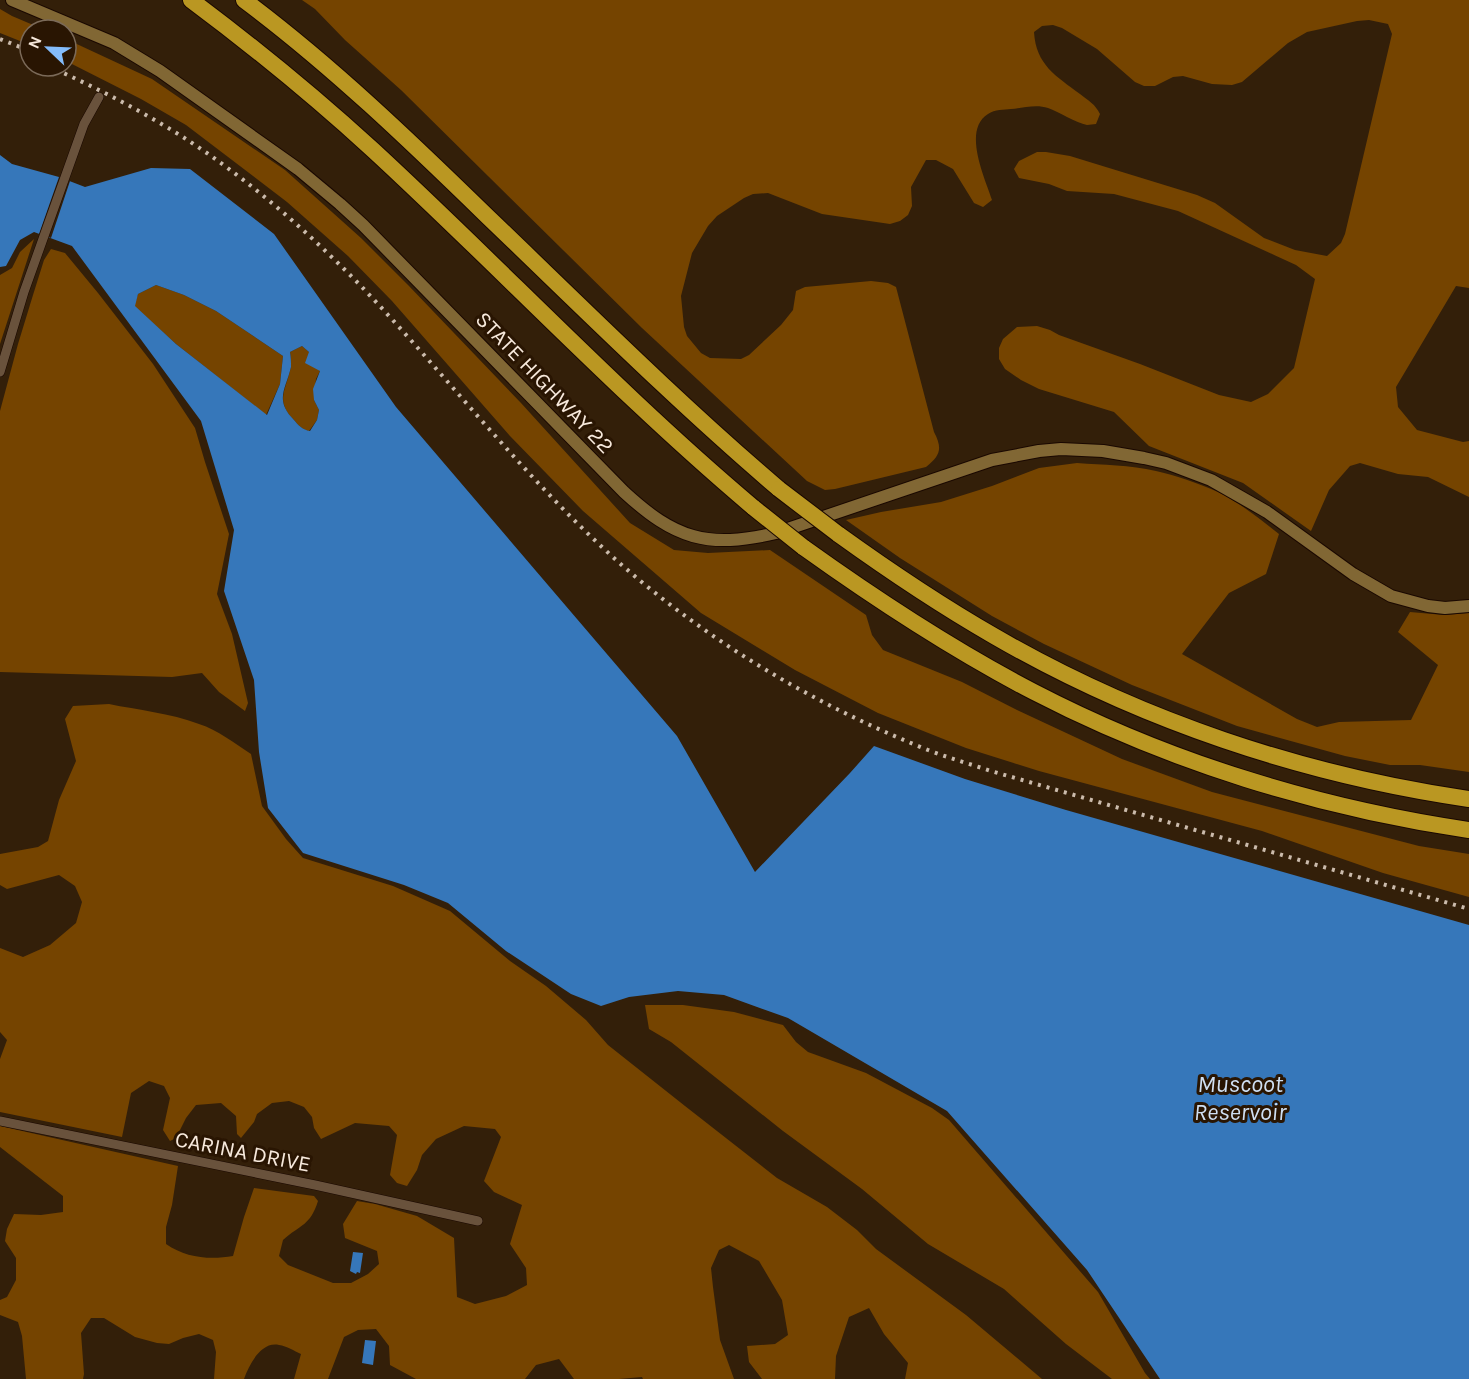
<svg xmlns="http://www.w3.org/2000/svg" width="1469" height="1379" font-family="Karla,sans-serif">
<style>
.forest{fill:#754400}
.water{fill:#3677ba;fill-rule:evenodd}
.pier{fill:#331f09}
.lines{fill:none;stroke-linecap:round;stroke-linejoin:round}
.minor-casing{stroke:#1a0800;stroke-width:10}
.secondary-casing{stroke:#1a0800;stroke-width:14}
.motorway-casing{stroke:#1a0800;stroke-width:18}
.minor{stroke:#69523c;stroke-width:9}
.secondary{stroke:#816734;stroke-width:12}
.motorway{stroke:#ba9722;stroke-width:16}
.rail{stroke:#cbbbac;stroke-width:4;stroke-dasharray:3 6;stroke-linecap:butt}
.motorway-bridge-casing{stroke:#1a0800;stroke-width:18;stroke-linecap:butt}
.motorway-bridge{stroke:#ba9722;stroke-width:16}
.labels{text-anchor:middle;stroke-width:6;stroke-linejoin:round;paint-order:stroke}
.street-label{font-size:22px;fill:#f7e9dc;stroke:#291502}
.water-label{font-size:24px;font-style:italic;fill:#cfdff2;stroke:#291502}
</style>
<rect width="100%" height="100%" fill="#331f09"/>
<!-- forest -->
<g class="forest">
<path d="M302 0H1469V288L1456 286 1396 387 1398 407 1417 430 1463 442 1469 441V497L1428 477 1398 474 1360 463 1350 466 1329 490 1311 531 1243 483 1149 446 1114 412 1039 389 1021 380 1005 369 999 359V348L1003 339 1017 327 1037 326 1050 330 1059 335 1140 364 1219 395 1251 402 1268 394 1294 368 1315 279 1296 265 1178 211 1114 194 1067 191 1049 184 1019 178 1014 169 1019 161 1037 152H1046L1070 156 1197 195 1215 203 1264 238 1295 250 1327 256 1341 243 1345 234 1392 34 1388 24 1369 20 1357 21 1307 32 1288 43 1242 82 1232 85 1212 84 1183 76 1173 77 1155 86H1144L1135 82 1097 49 1062 28 1053 25 1042 26 1034 32C1036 65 1056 76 1080 94 1089 101 1095 104 1100 114L1096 124C1093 124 1090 125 1087 125 1076 123 1059 112 1048 108 1036 104 1023 108 1011 109 1004 110 995 109 988 114 962 130 985 178 992 200L983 207 974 203 953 169 936 160H926L911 187 912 206 908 215 900 221 890 224 822 214 768 193 753 194 744 198 717 216 708 226 692 253 681 296 684 327 687 336 701 353 710 358 741 359 749 355 781 325 793 310 796 291 805 287 871 281 888 283 896 287 934 432C943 449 940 456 926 467L835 489 825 490 807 481 642 328 401 90 345 40 315 9Z"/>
<path d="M0 9 12 16 45 30H30V45L0 33Z"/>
<path d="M66 39 152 79 285 170 361 238 409 286 521 403 630 523 674 550 708 553 770 550 866 615 872 635 883 650 962 682 1017 710 1122 759 1212 792 1419 846 1469 854V897L1383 873 1262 831 1039 771 966 748 878 713 795 670 701 613 583 511 510 436 392 301 348 256 287 202 186 125 141 99 66 61Z"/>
<path d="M34 239 0 344V275L12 268 20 252Z"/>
<path d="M51 249 65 253 98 293 153 364 195 428 205 462 229 534 217 594 232 634 248 703 245 711 219 692 202 673 172 677 0 672V411L18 344 33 295 44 260Z"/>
<path d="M156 285 184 295 216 311 283 356 280 384 266 415 176 344 134 306 138 294Z"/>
<path d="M302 346 309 352 320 371 316 379 314 400 319 410 317 420 309 431C303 430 298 425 294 420 274 400 287 389 291 366 291 362 291 357 290 352Z"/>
<path d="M1077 463C1103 465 1130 465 1156 471 1174 475 1201 484 1218 492 1240 503 1260 519 1279 534L1266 574 1229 593 1182 654 1297 719 1317 727 1339 722 1411 720 1438 665 1398 632 1410 612 1444 615 1469 613V772L1420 765H1390L1345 756 1237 726 1132 685 1044 644 992 616 900 558 846 520 881 512 941 502 992 486 1039 468Z"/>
<path d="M109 704C138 710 170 713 199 724 218 730 234 743 251 754L262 806 286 839 303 858 393 886 450 911 510 961 546 986 586 1020 608 1045 685 1106 777 1178 827 1207 857 1230 876 1249 966 1315 1042 1379H905L908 1363 884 1334 869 1308 849 1317 836 1356 835 1379H762L749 1362 747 1346 775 1344 788 1335 782 1300 759 1261 729 1245 719 1250 711 1268 713 1287 720 1340 734 1379H643L642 1377 619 1379H574L559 1359 536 1365 525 1379H416L390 1365 389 1346 376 1329 358 1330 344 1337 328 1379H294L301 1354C294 1351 287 1346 279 1345 261 1341 249 1365 244 1379H214L216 1352 213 1340 199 1334 183 1338 169 1344 157 1343 135 1337 104 1318H91L81 1333 84 1374 83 1379H26L22 1336 18 1322 0 1315V1300L7 1297 16 1280V1258L5 1241 7 1229 14 1214 41 1215 63 1212V1196L0 1147V1126L178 1166 172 1205 166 1227V1244C186 1258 210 1260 233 1256L244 1217 254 1188 314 1196 318 1201C310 1226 301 1224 283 1240L279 1256 288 1265 333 1283H351L368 1274 379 1264 377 1251 345 1238 343 1224 357 1201 375 1204 417 1216 454 1238 457 1297 475 1304 506 1296 527 1285 526 1268 510 1244 522 1205 494 1192 484 1181 501 1137 495 1129 464 1126 436 1139 422 1155 417 1170 407 1186 397 1183 390 1175 397 1135 389 1126 355 1123 321 1139 314 1128 312 1117 304 1107 289 1101 272 1103 257 1114 254 1122 241 1138 237 1134 236 1116 221 1103 196 1105 186 1118 176 1138 170 1141 163 1130 170 1098 164 1086 149 1081 131 1093 122 1137 0 1112V1059L7 1040 0 1032V948L23 957 50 945 76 923 82 902 75 886 59 875 7 889 0 885V854L38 847 48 841 59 800 76 761 65 719 73 706Z"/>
<path d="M645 1005H683L734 1012 783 1025 796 1042 808 1052 866 1073 932 1108 949 1120 1098 1292 1145 1373 1150 1379H1112L1066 1344 1004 1289 928 1244 862 1189 783 1131 671 1042 649 1029Z"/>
</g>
<!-- water -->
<g class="water">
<path d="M0 155 12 164 59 177 85 187 151 168 190 169 274 234 396 407 677 736 755 872 850 773 874 746 965 779 1066 810 1469 925V1379H1160L1087 1270 947 1111 788 1018 724 995 678 991 629 997 601 1006 571 994 506 951 448 903 404 885 303 853 268 808 259 752 254 680 224 591 234 530 201 421 72 246 34 232 20 240 6 266 0 267ZM156 285 184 295 216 311 283 356 280 384 267 415 176 344 135 306 138 294ZM302 346 309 352 305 363 320 371 313 389 314 400 319 410 317 420 310 431C303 430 298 425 294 420 274 400 286 389 291 367 291 362 291 357 290 352Z"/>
<path d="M353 1252 363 1253 360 1273 357 1272 356 1274 350 1271Z"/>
<path d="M365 1340 376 1341 373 1365 362 1363Z"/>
</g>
<!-- pier -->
<path class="pier" d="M59 177 70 181 51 238 39 234Z"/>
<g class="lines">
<defs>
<g id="minor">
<path d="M0 372 24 292 84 124 99 97"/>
<path d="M0 1121 315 1185 478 1221"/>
</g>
<path id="secondary" d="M12 0 114 43 160 71 298 169 340 204 363 225 624 492C675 539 707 549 776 533L992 460 1039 451 1061 449 1103 451 1144 458 1166 463 1211 480 1267 512 1353 574 1391 596 1428 606 1445 608 1469 606"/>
<g id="motorway">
<path d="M191 0C254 47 315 97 373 150 501 268 621 396 754 508"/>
<path d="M244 0C331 65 410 141 488 217 584 309 678 403 779 489"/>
<path d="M838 534C888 570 940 605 994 636 1139 720 1303 775 1469 799"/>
<path d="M803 547C877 600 953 650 1034 692 1169 762 1319 808 1469 830"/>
</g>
</defs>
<!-- minor casing -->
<use href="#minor" class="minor-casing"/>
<!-- secondary casing -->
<use href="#secondary" class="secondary-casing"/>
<!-- motorway casing -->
<use href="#motorway" class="motorway-casing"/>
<!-- minor -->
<use href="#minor" class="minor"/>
<!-- secondary -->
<use href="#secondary" class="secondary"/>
<!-- motorway -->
<use href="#motorway" class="motorway"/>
<!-- rail -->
<g class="rail">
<path d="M0 39 30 51"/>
<path d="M48 66C95 87 142 111 186 139 249 180 307 231 360 285 451 380 531 487 631 573 719 648 820 707 928 750 949 758 970 764 991 771L1469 909"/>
</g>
<defs>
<g id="motorway-bridge">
<path d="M779 489 838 534"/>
<path d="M754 508 803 547"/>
</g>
</defs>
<!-- motorway-bridge casing -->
<use href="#motorway-bridge" class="motorway-bridge-casing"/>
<!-- motorway-bridge -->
<use href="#motorway-bridge" class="motorway-bridge"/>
</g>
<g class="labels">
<!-- street labels -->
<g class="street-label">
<text transform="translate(545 382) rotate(46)" y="8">STATE HIGHWAY 22</text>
<text transform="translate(243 1151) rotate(11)" y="8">CARINA DRIVE</text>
</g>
<!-- water labels -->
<g class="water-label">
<text x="1240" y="1092">Muscoot<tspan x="1240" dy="28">Reservoir</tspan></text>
</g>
</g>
<!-- north arrow -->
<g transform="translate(48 48) rotate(293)"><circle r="28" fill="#291502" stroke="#7b6a59" stroke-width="1.5"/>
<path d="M0-4.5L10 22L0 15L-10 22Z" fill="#84bcfb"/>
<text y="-9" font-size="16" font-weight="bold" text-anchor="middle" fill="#f7e9dc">N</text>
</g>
</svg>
